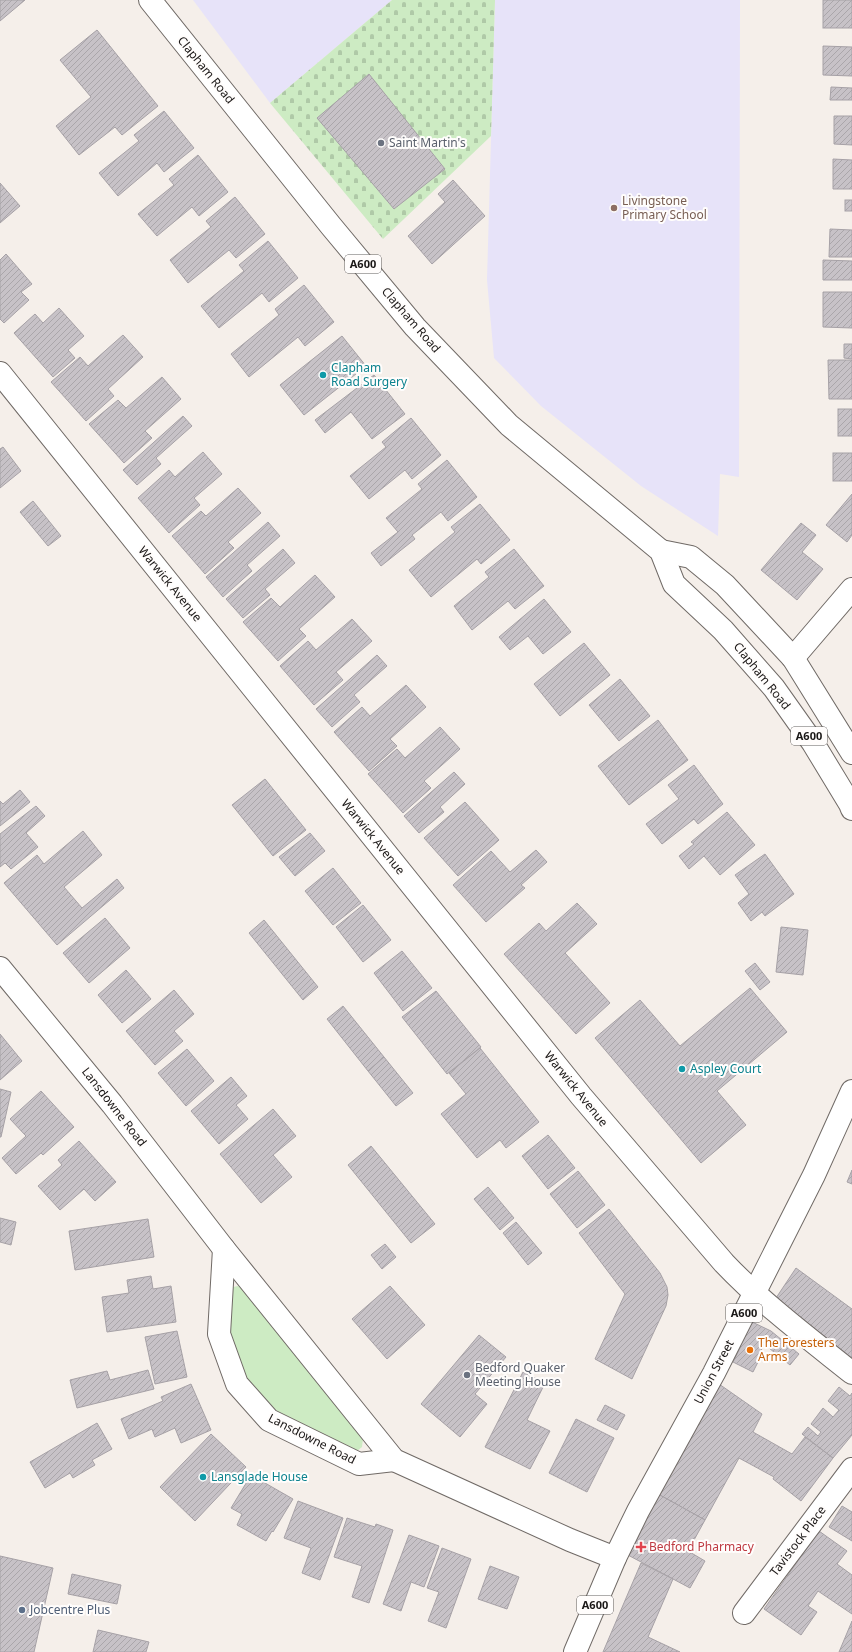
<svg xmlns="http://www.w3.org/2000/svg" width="852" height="1652" font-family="'Noto Sans',sans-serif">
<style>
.education{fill:#e7e3f9}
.green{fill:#cdebc3}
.cemetery{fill:url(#cemetery-stones)}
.building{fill:url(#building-hatch);stroke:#a6a1a6}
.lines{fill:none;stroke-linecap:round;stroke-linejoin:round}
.minor-casing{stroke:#706a66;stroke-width:24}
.primary-casing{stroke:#706a66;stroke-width:24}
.minor{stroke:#fff;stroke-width:22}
.primary{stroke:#fff;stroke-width:22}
.worship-dot{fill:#6b7280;stroke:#fffdfc;stroke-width:1.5}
.education-dot{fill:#8d6e63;stroke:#fffdfc;stroke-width:1.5}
.culture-dot{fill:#0f9aa8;stroke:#fffdfc;stroke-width:1.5}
.food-dot{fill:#e8710a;stroke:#fffdfc;stroke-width:1.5}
.health-dot{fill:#e0444e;stroke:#fffdfc;stroke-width:1.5}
.service-dot{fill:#5c6f8a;stroke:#fffdfc;stroke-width:1.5}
.labels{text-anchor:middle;stroke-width:4;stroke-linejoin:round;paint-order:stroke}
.shield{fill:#fffdfc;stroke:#5f5c5b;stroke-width:1}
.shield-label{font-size:11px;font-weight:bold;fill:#1a1716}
.street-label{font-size:12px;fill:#1a1716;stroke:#fffdfc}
.worship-label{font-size:12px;fill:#5b616d;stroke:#fffdfc;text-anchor:start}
.education-label{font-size:12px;fill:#785e54;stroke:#fffdfc;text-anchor:start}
.culture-label{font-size:12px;fill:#0d838f;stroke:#fffdfc;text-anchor:start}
.food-label{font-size:12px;fill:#c56008;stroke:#fffdfc;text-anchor:start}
.health-label{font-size:12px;fill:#be3a42;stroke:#fffdfc;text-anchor:start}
.service-label{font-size:12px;fill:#4e5e75;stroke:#fffdfc;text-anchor:start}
</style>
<defs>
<pattern id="cemetery-stones" width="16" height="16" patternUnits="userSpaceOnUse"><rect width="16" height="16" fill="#cdebc3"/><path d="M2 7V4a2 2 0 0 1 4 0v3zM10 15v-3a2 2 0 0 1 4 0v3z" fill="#afc9a7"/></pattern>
<pattern id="building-hatch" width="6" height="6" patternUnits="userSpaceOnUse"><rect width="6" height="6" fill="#c7c2c7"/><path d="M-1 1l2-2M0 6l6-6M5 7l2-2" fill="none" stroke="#aaa6aa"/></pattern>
</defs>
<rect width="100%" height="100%" fill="#f5efea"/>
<!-- education -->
<g class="education">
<path d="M193 0H392L270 103Z"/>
<path d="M495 0H740L739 477 720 474 718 536 641 486 541 406 494 358 487 280Z"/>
</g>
<!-- green -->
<path class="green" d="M238 1286 249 1291 363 1438 362 1447 357 1451 274 1417 241 1380 232 1350 228 1322 233 1287Z"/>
<!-- cemetery -->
<path class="cemetery" d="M392 0H495L491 136 383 239 270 103Z"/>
<!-- building -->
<g class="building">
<path d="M0 0H25L0 21Z"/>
<rect x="823" y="0" width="29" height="28"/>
<path d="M97 30 158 106 122 135 115 127 79 155 56 126 91 97 60 60Z"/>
<path d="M823 46 852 47V76L823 75Z"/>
<path d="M369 74 445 169 394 209 317 118Z"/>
<path d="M831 87 852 88V100H830Z"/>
<path d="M164 111 194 148 164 172 157 163 118 196 99 173 139 141 134 135Z"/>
<path d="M834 116H852V145L834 144Z"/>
<path d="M198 155 228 192 199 216 192 207 157 236 138 214 174 185 169 179Z"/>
<path d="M833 159 852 160V189H833Z"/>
<path d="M453 180 485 216 432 264 408 236 445 202 438 194Z"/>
<path d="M0 183 20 206 0 223Z"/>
<path d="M235 197 265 234 236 258 229 250 188 283 170 260 211 227 206 221Z"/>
<rect x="845" y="200" width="7" height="11"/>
<path d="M830 229 852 230V257H829Z"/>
<path d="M268 241 298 278 269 302 262 293 219 328 201 306 244 271 239 265Z"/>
<path d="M6 254 32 284 21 292 29 300 4 323 0 319V260Z"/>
<path d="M823 260 852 261V280H823Z"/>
<path d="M304 285 334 322 305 346 298 337 249 377 231 354 279 315 275 309Z"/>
<path d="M823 292H852V328L823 327Z"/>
<path d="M59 308 84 336 68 350 75 358 53 377 14 333 35 314 43 323Z"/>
<path d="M123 335 143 357 108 389 114 396 86 421 51 382 80 357 88 366Z"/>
<path d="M342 336 366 366 304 415 280 385Z"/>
<path d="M844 344H852V359L844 358Z"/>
<path d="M828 360H852V399H829Z"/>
<path d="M374 375 405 414 372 439 351 412 325 433 315 420Z"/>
<path d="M162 377 181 399 145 431 152 438 124 463 89 424 118 400 126 408Z"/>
<rect x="838" y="409" width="14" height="27"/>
<path d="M183 416 192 426 156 458 161 464 137 485 123 470Z"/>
<path d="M411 418 441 455 412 479 405 470 369 499 350 476 386 447 382 442Z"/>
<path d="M3 447 21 471 0 488V449Z"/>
<path d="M203 452 222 474 194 498 200 505 169 533 138 498 169 470 175 477Z"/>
<rect x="833" y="453" width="19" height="28"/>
<path d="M447 460 477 497 448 521 441 512 412 535 415 539 381 566 371 553 398 532 386 518 422 489 418 484Z"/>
<path d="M238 488 261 513 228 542 234 548 205 574 172 536 201 511 206 516Z"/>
<path d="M852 494V535L847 542 826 525Z"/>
<path d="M33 501 61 536 48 546 20 512Z"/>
<path d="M480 504 510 540 481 564 477 559 431 597 409 570 455 532 451 527Z"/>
<path d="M268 522 280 536 247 565 252 571 223 597 206 577Z"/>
<path d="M801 523 816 535 802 552 823 569 797 600 761 570Z"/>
<path d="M283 549 295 563 265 589 270 595 243 618 226 599Z"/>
<path d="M514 549 544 586 515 609 508 601 472 630 454 606 489 577 485 572Z"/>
<path d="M315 575 335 597 299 629 306 636 278 661 243 622 271 598 280 607Z"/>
<path d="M544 599 571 632 543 654 528 636 510 650 499 637Z"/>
<path d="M352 619 372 641 336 672 343 680 314 705 280 666 308 641 316 650Z"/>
<path d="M584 643 610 675 560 716 534 684Z"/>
<path d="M377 655 387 666 354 695 360 702 332 727 316 709Z"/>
<path d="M620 679 650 716 619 741 589 705Z"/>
<path d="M406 685 426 707 390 739 397 746 369 771 334 732 362 707 370 716Z"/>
<path d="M658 720 688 760 629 805 598 766Z"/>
<path d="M440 727 460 749 424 781 431 788 403 813 368 774 397 749 405 758Z"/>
<path d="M694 765 723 804 698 824 694 819 662 844 646 824 679 799 668 785Z"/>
<path d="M454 772 465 784 440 807 444 812 419 833 404 816Z"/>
<path d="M265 779 306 830 273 856 232 805Z"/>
<path d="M20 790 30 802 0 826V801L3 804Z"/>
<path d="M465 802 499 840 458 876 424 838Z"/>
<path d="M36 806 45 816 26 833 38 847 11 869 5 863 0 867V834Z"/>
<path d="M727 812 755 845 720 875 704 856 689 869 679 856 694 844 691 842Z"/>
<path d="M83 831 102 855 64 887 82 908 117 879 124 888 57 945 4 883 37 855 44 864Z"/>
<path d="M310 833 325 851 295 876 279 857Z"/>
<path d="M536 850 547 862 521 885 525 888 486 922 453 885 491 851 510 872Z"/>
<path d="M765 854 794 894 765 916 762 912 751 921 738 903 749 894 735 875Z"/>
<path d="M333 868 361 903 333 925 305 891Z"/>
<path d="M577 903 597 924 565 953 610 1003 576 1034 504 954 539 923 546 931Z"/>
<path d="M363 905 391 940 363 962 336 927Z"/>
<path d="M105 918 130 948 89 983 63 953Z"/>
<path d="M264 920 318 987 303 1000 249 933Z"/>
<path d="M781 927 808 930 803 975 776 972Z"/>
<path d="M402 951 432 988 403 1011 374 973Z"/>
<path d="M755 963 770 982 760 990 745 971Z"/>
<path d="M126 970 151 999 122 1023 98 995Z"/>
<path d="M750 988 787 1032 717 1091 746 1125 701 1163 595 1038 640 1000 680 1046Z"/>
<path d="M174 990 194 1014 174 1031 183 1041 155 1065 126 1031Z"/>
<path d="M436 991 481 1047 447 1074 402 1017Z"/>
<path d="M343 1006 384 1057 368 1071 327 1019Z"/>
<path d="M0 1034 22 1061 0 1080Z"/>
<path d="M480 1048 539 1122 506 1148 500 1140 477 1158 441 1114 466 1094 449 1073Z"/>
<path d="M187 1049 214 1081 186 1106 158 1073Z"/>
<path d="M384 1057 413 1093 396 1106 368 1071Z"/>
<path d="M231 1077 247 1096 236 1105 248 1119 219 1144 191 1111Z"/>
<path d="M0 1089 11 1092 1 1137H0Z"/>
<path d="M41 1091 74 1127 43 1155 41 1153 16 1174 2 1158 26 1136 10 1119Z"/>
<path d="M273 1109 296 1136 273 1155 292 1177 261 1203 220 1154Z"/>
<path d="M548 1135 575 1168 548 1189 522 1156Z"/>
<path d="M79 1141 116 1182 95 1201 84 1189 60 1210 38 1186 62 1165 58 1160Z"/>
<path d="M371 1146 435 1224 411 1243 348 1165Z"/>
<path d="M852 1170V1184L847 1182Z"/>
<path d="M578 1171 605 1205 577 1228 550 1194Z"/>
<path d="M488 1187 514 1218 500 1230 474 1199Z"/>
<path d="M609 1209 660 1273 667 1287 668 1295 666 1306 632 1379 595 1359 625 1294 579 1233Z"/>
<path d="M0 1218 16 1222 11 1245 0 1242Z"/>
<path d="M148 1219 154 1257 75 1270 69 1231Z"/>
<path d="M516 1222 542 1253 528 1265 503 1233Z"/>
<path d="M385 1244 396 1257 382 1269 371 1255Z"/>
<path d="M796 1268 852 1309V1358L776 1298Z"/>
<path d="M151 1276 153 1289 171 1286 176 1322 107 1332 102 1297 129 1293 127 1280Z"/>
<path d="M390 1286 425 1325 387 1359 352 1319Z"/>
<path d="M750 1321 771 1331 799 1354 790 1365 764 1344 760 1353 762 1354 753 1372 733 1362 741 1346 738 1345Z"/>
<path d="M177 1331 187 1377 155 1384 145 1337Z"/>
<path d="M479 1335 506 1357 475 1394 487 1404 460 1437 421 1404Z"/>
<path d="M148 1370 154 1389 77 1408 70 1380 107 1371 110 1380Z"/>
<path d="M523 1372 545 1383 527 1420 550 1431 530 1469 485 1447Z"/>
<path d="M191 1384 211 1430 181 1443 175 1428 155 1437 152 1429 129 1439 121 1419 163 1401 161 1397Z"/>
<path d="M719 1384 762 1414 753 1432 792 1454 805 1437 833 1458 801 1501 773 1479 774 1477 739 1458 705 1520 658 1494Z"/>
<path d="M839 1387 850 1396 852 1393V1435L833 1458 802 1434 808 1427 818 1436 821 1432 811 1424 823 1408 833 1417 839 1410 828 1401Z"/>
<path d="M605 1405 625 1415 617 1430 597 1420Z"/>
<path d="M576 1419 614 1438 587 1492 549 1473Z"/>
<path d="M97 1423 112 1449 92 1460 95 1465 73 1478 70 1473 45 1488 30 1462Z"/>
<path d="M211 1434 246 1467 195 1521 160 1487Z"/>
<path d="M251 1475 293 1499 273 1532 272 1531 266 1541 237 1525 242 1514 231 1508Z"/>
<path d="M658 1494 705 1520 688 1551 705 1561 690 1588 626 1554Z"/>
<path d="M298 1501 343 1518 320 1580 302 1573 311 1548 284 1538Z"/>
<path d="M842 1506 852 1512V1541L829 1527Z"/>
<path d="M347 1518 375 1527 376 1524 393 1530 369 1603 352 1597 362 1566 334 1557Z"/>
<path d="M819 1531 847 1551 837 1564 852 1575V1614L818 1591 808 1606 817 1612 801 1635 764 1609Z"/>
<path d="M409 1535 439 1546 424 1587 411 1582 401 1611 383 1604Z"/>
<path d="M442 1548 471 1559 446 1628 428 1621 439 1592 427 1588Z"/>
<path d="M0 1556 53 1568 34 1652H0Z"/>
<path d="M641 1563 673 1579 648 1637 680 1652H603Z"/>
<path d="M490 1566 519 1577 507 1609 478 1599Z"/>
<path d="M72 1574 121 1585 117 1604 68 1594Z"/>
<path d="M852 1621V1652H839Z"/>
<path d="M98 1630 149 1642 146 1652H93Z"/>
</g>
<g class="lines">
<defs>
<g id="minor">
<path d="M0 373 581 1096 724 1263C763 1304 807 1337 852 1373"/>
<path d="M793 658 852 589"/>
<path d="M0 968 112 1104 224 1249 394 1460 570 1540 615 1558"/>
<path d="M224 1249 219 1334 237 1384 269 1420 359 1464 394 1460"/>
<path d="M744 1613 852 1469"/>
</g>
<g id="primary">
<path d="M150 0 331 226 415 327 509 425 661 551 674 584 723 630 774 688 813 743 850 804 852 809"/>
<path d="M661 551 691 557 725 585 793 658 852 753"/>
<path d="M575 1652 615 1558 638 1511 714 1373 814 1175 852 1091"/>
</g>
</defs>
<!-- minor casing -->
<use href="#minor" class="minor-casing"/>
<!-- primary casing -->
<use href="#primary" class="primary-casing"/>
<!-- minor -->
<use href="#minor" class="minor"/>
<!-- primary -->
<use href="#primary" class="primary"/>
</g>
<!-- markers -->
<g class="worship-dot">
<circle cx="381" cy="143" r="4"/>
<circle cx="467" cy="1375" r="4"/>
</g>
<circle class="education-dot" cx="614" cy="208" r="4"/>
<g class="culture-dot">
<circle cx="323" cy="375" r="4"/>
<circle cx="682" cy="1069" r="4"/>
<circle cx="203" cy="1477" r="4"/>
</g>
<circle class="food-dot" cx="750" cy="1350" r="4"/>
<path class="health-dot" d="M639 1541h4v4h4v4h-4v4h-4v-4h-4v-4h4z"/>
<circle class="service-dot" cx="22" cy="1610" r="4"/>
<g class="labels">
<!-- shield labels -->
<g class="shield">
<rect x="345" y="255" width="36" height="18" rx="3"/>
<rect x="791" y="727" width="36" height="18" rx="3"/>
<rect x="726" y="1304" width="36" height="18" rx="3"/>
<rect x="577" y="1596" width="36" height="18" rx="3"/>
</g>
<g class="shield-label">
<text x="363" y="268">A600</text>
<text x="809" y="740">A600</text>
<text x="744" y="1317">A600</text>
<text x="595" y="1609">A600</text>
</g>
<!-- street labels -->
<g class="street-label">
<text transform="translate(206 70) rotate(51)" y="4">Clapham Road</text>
<text transform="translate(411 320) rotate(49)" y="4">Clapham Road</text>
<text transform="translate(170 584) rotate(51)" y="4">Warwick Avenue</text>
<text transform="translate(762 676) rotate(51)" y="4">Clapham Road</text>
<text transform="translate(373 837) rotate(51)" y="4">Warwick Avenue</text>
<text transform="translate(576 1089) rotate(51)" y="4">Warwick Avenue</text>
<text transform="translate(114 1107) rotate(52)" y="4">Lansdowne Road</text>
<text transform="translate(714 1372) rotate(-62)" y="4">Union Street</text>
<text transform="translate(312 1439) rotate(27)" y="4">Lansdowne Road</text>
<text transform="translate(798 1541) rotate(-53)" y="4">Tavistock Place</text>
</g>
<!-- worship labels -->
<g class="worship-label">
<text x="389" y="147">Saint Martin's</text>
<text x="475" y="1372">Bedford Quaker<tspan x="475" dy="14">Meeting House</tspan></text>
</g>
<!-- education labels -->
<g class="education-label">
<text x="622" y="205">Livingstone<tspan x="622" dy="14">Primary School</tspan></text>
</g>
<!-- culture labels -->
<g class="culture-label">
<text x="331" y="372">Clapham<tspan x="331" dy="14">Road Surgery</tspan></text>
<text x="690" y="1073">Aspley Court</text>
<text x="211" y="1481">Lansglade House</text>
</g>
<!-- food labels -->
<g class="food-label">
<text x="758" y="1347">The Foresters<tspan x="758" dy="14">Arms</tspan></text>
</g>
<!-- health labels -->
<g class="health-label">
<text x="649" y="1551">Bedford Pharmacy</text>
</g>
<!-- service labels -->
<g class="service-label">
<text x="30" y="1614">Jobcentre Plus</text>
</g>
</g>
</svg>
